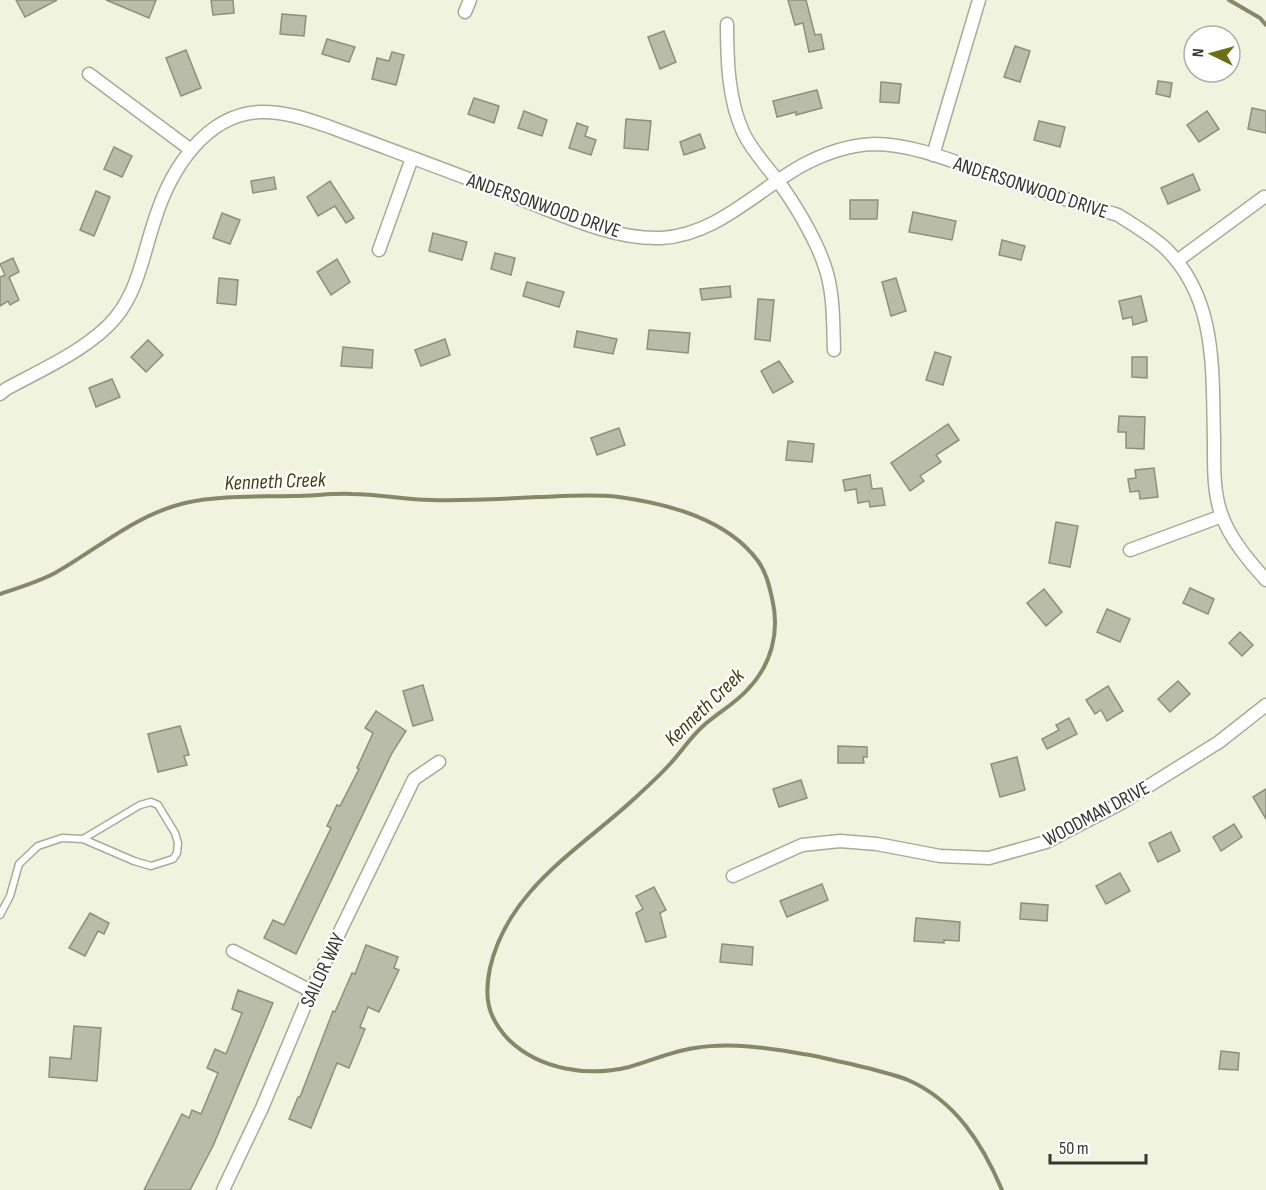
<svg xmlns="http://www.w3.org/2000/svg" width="1266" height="1190" font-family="'Sofia Sans Condensed',sans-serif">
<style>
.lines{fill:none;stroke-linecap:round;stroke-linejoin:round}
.stream{stroke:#85896a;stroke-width:4}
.building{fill:#b9bca8;stroke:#8d907c;stroke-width:1.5}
.service-casing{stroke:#a8ab97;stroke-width:9}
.minor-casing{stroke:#a8ab97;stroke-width:15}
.service{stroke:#fff;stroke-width:6}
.minor{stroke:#fff;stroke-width:12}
.labels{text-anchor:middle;stroke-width:4.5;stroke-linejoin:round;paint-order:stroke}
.street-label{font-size:20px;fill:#35362e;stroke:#fff}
.water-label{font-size:21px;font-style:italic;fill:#3d400f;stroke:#fff}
</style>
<rect width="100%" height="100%" fill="#f0f3dd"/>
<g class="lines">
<!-- stream -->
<g class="stream">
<path d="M1229 0 1260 18 1266 25"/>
<path d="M0 594C18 588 38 582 55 573 99 548 135 515 185 503 220 495 257 497 293 496 313 496 333 493 352 494 379 494 405 500 431 500 467 501 503 499 540 497 566 496 593 494 619 497 669 504 727 519 758 561 766 572 769 585 772 598 780 631 772 664 748 689 735 704 717 713 702 727 690 738 681 752 670 764 659 776 647 787 635 798 580 849 508 889 490 968 484 997 487 1017 509 1040 540 1070 588 1077 629 1067 651 1061 672 1051 695 1048 730 1042 769 1048 803 1054 819 1056 835 1061 851 1064 871 1069 890 1073 908 1080 956 1101 983 1145 1002 1190"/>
</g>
</g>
<!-- building -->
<g class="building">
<path d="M16 0H57L25 17Z"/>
<path d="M106 0H156L149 18Z"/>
<path d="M211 0H233L234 13 213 15Z"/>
<path d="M788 0H806L815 35 821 34 824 49 809 52 803 23 795 25Z"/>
<path d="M282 14 306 16 304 36 280 34Z"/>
<path d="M664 31 676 62 660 69 648 37Z"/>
<path d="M327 39 355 47 349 62 322 54Z"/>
<path d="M1015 46 1030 51 1020 82 1004 77Z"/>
<path d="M186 50 201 88 181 96 166 58Z"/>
<path d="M392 52 404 55 396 85 372 79 377 58 389 61Z"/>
<path d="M1158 81 1172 83 1170 97 1156 94Z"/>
<path d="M881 82 901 84 899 103 880 102Z"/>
<path d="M817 90 822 108 796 115V112L777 117 773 101Z"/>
<path d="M474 98 499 106 494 123 468 114Z"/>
<path d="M1252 108 1266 111V133L1248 129Z"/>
<path d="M524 111 547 120 542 136 518 128Z"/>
<path d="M1207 111 1219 129 1199 142 1187 125Z"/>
<path d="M626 119 651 121 648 150 624 148Z"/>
<path d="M1039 121 1065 127 1060 147 1034 140Z"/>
<path d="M577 123 588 127 585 136 596 140 591 155 569 148Z"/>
<path d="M700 134 705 148 684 155 680 142Z"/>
<path d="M114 147 132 156 122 177 104 169Z"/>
<path d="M1193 174 1200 190 1168 204 1161 188Z"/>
<path d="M274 177 276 189 253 193 251 181Z"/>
<path d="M330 181 354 218 346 223 335 206 318 216 307 197Z"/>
<path d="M96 191 110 197 94 236 80 230Z"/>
<path d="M850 200H878L877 219H850Z"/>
<path d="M913 212 956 221 952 240 909 232Z"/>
<path d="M222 213 240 220 230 244 213 238Z"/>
<path d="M433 233 467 242 462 260 429 251Z"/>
<path d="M1002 240 1025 246 1021 260 999 255Z"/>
<path d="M495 253 515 258 511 275 491 269Z"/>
<path d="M13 258 19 272 9 277 19 300 10 305 8 301 0 306V277L5 275 0 264Z"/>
<path d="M337 259 350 282 331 295 317 272Z"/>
<path d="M219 278 238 280 236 305 217 303Z"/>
<path d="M896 278 906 311 891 316 882 282Z"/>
<path d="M527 282 564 292 559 307 523 296Z"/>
<path d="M730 286 731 297 702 300 700 289Z"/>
<path d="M1141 296 1147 321 1133 325 1132 317 1123 319 1119 301Z"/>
<path d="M758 299 774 300 770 341 755 339Z"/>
<path d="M649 330 690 333 688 353 647 349Z"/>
<path d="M577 331 617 339 613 354 574 347Z"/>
<path d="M445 339 450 355 421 366 415 350Z"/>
<path d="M148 340 163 355 146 372 131 357Z"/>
<path d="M343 347 373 350 372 368 341 366Z"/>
<path d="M935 352 951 357 943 385 926 380Z"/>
<path d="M1132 357H1147V378L1132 377Z"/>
<path d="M779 361 793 382 773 393 761 371Z"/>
<path d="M112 379 120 397 96 407 89 388Z"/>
<path d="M1119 416 1145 417 1144 449 1126 448V432H1118Z"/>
<path d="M948 424 959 440 936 455 941 462 920 476 924 481 910 491 891 463Z"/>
<path d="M619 428 625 445 597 455 591 438Z"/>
<path d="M788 441 814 444 812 462 786 460Z"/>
<path d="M1154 468 1158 497 1140 499 1139 491 1130 492 1128 479 1136 478 1135 470Z"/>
<path d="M870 475 872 489 882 488 885 505 870 507 869 501 858 503 856 489 845 491 843 480Z"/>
<path d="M1056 522 1078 526 1070 567 1049 563Z"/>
<path d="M1190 588 1214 599 1208 614 1183 603Z"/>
<path d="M1044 589 1062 612 1046 626 1027 603Z"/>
<path d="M1107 609 1130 619 1120 642 1097 632Z"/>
<path d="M1240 632 1253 645 1242 656 1229 643Z"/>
<path d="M1178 681 1190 694 1170 712 1158 699Z"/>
<path d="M423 685 433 720 413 726 403 691Z"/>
<path d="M1108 686 1123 711 1107 721 1101 710 1095 714 1086 700Z"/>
<path d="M376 711 406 731 392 753 296 954 264 938 273 920 284 925 331 828 327 826 337 805 340 806 359 769 357 768 373 733 365 728Z"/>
<path d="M1069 718 1077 734 1047 749 1042 739 1059 730 1056 725Z"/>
<path d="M180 726 189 755 184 756 187 765 158 772 148 734Z"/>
<path d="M838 746 867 747V757H863L864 763H838Z"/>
<path d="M1017 757 1025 790 1000 797 991 764Z"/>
<path d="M801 780 807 798 779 807 773 789Z"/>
<path d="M1266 789V819L1253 797Z"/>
<path d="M1234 824 1242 837 1221 851 1213 837Z"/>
<path d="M1171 832 1180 851 1158 862 1149 843Z"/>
<path d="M1120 873 1130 891 1106 904 1096 886Z"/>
<path d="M822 884 828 900 787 917 780 901Z"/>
<path d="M654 887 666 910 660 913 666 937 646 942 636 913 643 909 636 896Z"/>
<path d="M1021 903 1048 905 1047 921 1020 919Z"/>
<path d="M90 913 109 923 104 934 98 931 85 956 69 948Z"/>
<path d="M916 918 960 922 959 941 944 940V943L914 941Z"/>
<path d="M722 944 753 947 752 965 720 962Z"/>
<path d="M366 945 398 957 394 968 399 970 379 1012 368 1007 360 1027 365 1029 349 1068 337 1063 311 1128 289 1119 298 1097H300L333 1011 335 1012 352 973 355 974Z"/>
<path d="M238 990 273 1003 213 1146 190 1190H144L182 1114 189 1118 192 1110 201 1114 218 1073 207 1068 215 1049 226 1054 242 1013 232 1009Z"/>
<path d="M74 1026 101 1028 97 1081 49 1077 50 1057 71 1059Z"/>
<path d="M1221 1051 1239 1053 1238 1070 1219 1069Z"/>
</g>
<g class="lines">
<defs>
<path id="service" d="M0 915 10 896 19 864 38 846 62 838 83 839 134 861 151 866 173 859 177 853 178 843 175 833 158 805 151 802 140 805 83 839"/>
<g id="minor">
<path d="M465 12 470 0"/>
<path d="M727 24C727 59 728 99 743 132 752 151 765 164 777 180 794 202 815 238 824 264 834 291 833 321 834 350"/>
<path d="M89 74 191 150"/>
<path d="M933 155 979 0"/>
<path d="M379 250 412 158"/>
<path d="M1177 261 1264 197"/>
<path d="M0 394 6 389C41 370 91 348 116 317 139 289 144 250 156 216 171 170 205 115 259 112 284 111 307 119 330 127 391 150 452 172 513 196 558 213 612 240 661 238 716 235 755 192 801 166 823 154 848 145 874 144 916 144 962 165 1001 178 1039 192 1079 203 1118 215 1134 225 1149 234 1163 246 1218 297 1212 371 1214 439 1214 464 1213 493 1222 516 1231 540 1249 561 1266 580"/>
<path d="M1130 550 1222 516"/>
<path d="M733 876 802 845 840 841 877 844 940 856 989 858 1046 842 1123 802 1219 742 1266 705"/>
<path d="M233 951 311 991"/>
<path d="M223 1190 262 1108 311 991 414 779 439 762"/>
</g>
</defs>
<!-- service casing -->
<use href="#service" class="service-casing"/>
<!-- minor casing -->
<use href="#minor" class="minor-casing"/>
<!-- service -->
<use href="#service" class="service"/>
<!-- minor -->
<use href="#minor" class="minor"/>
</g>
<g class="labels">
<!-- street labels -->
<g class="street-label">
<text transform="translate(1031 187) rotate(18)" y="7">ANDERSONWOOD DRIVE</text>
<text transform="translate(544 205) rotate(19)" y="7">ANDERSONWOOD DRIVE</text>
<text transform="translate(1096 813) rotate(-28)" y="7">WOODMAN DRIVE</text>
<text transform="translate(322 970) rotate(-65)" y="7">SAILOR WAY</text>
</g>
<!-- water labels -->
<g class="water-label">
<text transform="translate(275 481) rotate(-2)" y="7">Kenneth Creek</text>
<text transform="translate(704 707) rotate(-44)" y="7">Kenneth Creek</text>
</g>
</g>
<!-- north arrow -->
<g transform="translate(1212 54) rotate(275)"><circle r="28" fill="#ffffff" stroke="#aeafab" stroke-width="1.5"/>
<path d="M0-4.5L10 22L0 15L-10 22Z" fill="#696f15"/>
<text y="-9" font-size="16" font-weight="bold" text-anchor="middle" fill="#35362e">N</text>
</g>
<!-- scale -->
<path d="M1050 1154v9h96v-9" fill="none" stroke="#35362e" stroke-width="3"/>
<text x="1059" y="1154" font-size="18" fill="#35362e" stroke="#ffffff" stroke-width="4.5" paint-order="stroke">50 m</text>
</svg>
